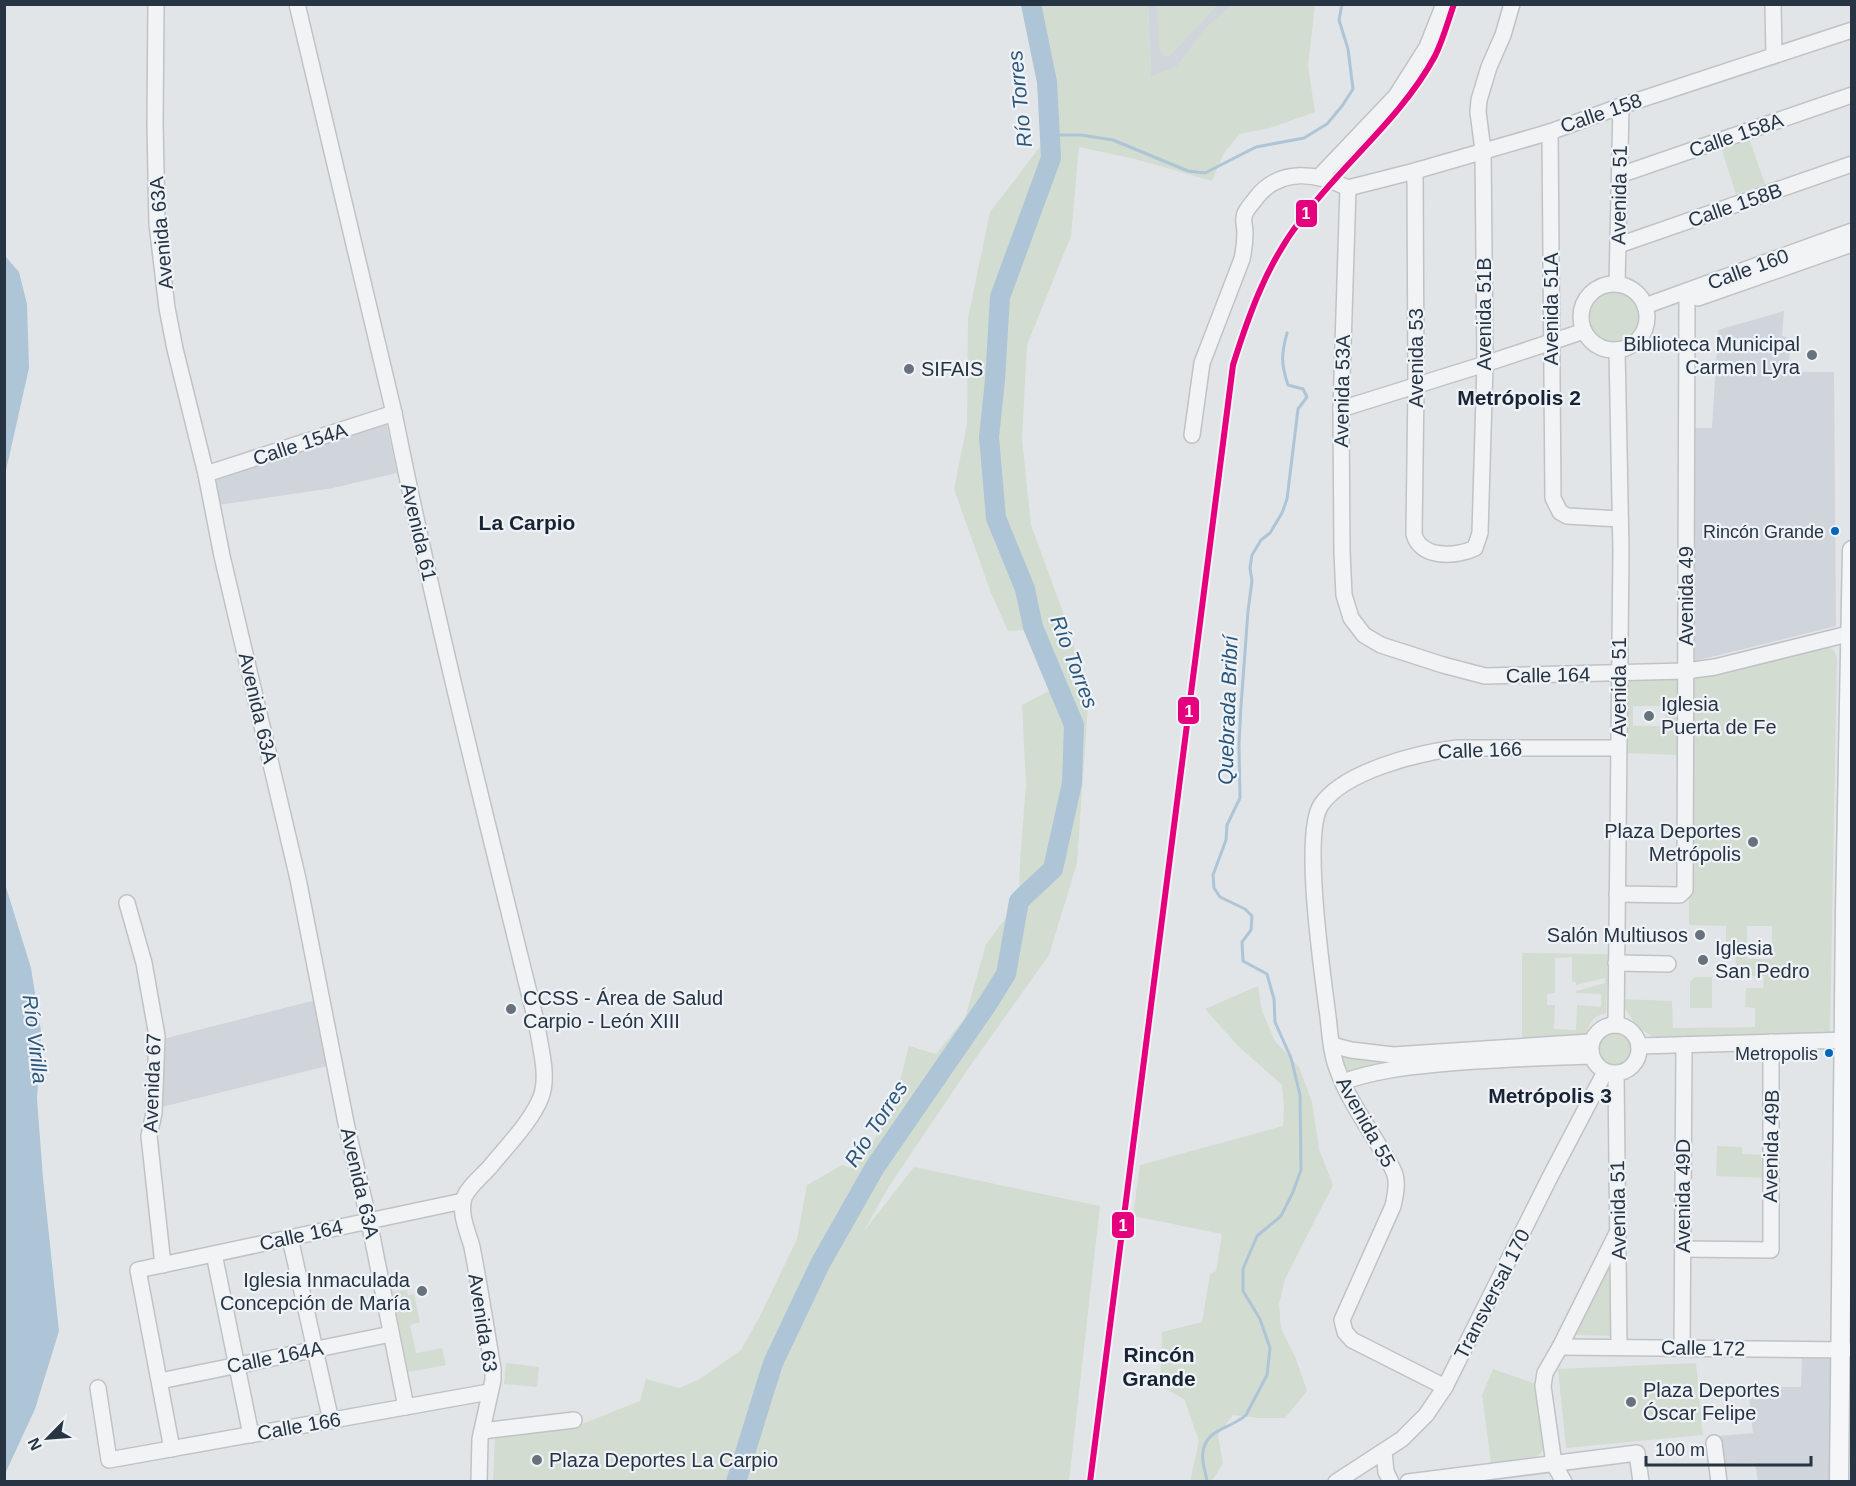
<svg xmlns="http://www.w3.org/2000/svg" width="1856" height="1486" font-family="Helvetica,sans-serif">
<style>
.built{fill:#cfd5db}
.green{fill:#d3dcd1;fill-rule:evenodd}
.water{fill:#adc5d6}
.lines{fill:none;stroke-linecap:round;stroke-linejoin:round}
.stream{stroke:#adc5d6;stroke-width:3}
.river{stroke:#adc5d6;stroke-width:20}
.minor-casing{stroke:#c0c3c5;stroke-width:18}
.major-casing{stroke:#bdc2c5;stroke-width:21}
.minor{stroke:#f1f3f4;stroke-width:15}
.major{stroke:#f5f6f7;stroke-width:18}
.rail-1-casing{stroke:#eff3f7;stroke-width:10}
.rail-1{stroke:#e5007d;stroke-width:6}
.poi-dot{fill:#68727c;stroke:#eff3f7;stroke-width:2}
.bus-dot{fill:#0065bd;stroke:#eff3f7;stroke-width:2}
.labels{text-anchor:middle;stroke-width:4.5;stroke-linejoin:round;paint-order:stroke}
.bus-label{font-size:18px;fill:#263443;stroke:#eff3f7;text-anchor:end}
.street-label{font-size:20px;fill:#263443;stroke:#eff3f7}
.poi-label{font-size:20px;fill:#263443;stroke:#eff3f7;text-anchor:start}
.water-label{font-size:21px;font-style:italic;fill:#2b577c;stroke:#eff3f7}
.neighbourhood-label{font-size:21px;font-weight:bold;fill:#182434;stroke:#eff3f7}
.line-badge{stroke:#eff3f7;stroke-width:2}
.badge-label{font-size:16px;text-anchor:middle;font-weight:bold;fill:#fff}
</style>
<rect width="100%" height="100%" fill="#e2e5e7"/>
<!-- built -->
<g class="built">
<path d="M1148 5H1296L1203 74 1151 76Z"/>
<path d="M1784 311 1782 336 1790 338 1789 372H1834L1836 626 1695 661 1694 428H1712L1718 330Z"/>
<path d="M386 422 397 473 333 488 218 505 213 476Z"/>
<path d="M316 1000 331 1065 162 1107 163 1039Z"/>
<path d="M1802 1358H1837L1834 1481H1758L1755 1463 1722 1464 1719 1436 1753 1433 1748 1387H1801Z"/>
</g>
<!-- green -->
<g class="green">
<path d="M1031 5H1148L1151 76 1176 67 1206 27 1232 5H1315L1308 66 1315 112 1273 127 1240 134 1224 153 1212 181 1135 159 1079 147 1071 236 1027 345 1022 439 1031 525 1071 634 1088 705 1077 863 1049 955 968 1069 888 1188 864 1231 914 1167 1100 1206 1069 1481 493 1482 495 1433 577 1426 640 1401 646 1379 679 1388 700 1379 741 1350 760 1316 797 1239 807 1185 842 1165 851 1168 869 1150 895 1100 909 1046 936 1054 965 1018 986 944 1019 901 1020 861 1026 784 1022 705 1049 691 1026 630 1008 631 991 593 954 489 967 424 968 318 990 212 1049 135 1047 82Z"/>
<path d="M1157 5V4L1218 5 1169 57 1163 55 1159 49Z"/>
<path d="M1748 135 1765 184 1736 194 1720 144Z"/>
<circle cx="1613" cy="316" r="25"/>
<path d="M1824 646C1832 648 1835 650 1837 658L1830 1034H1772L1657 1038C1638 1031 1628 1017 1622 999L1672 1001 1673 1028 1755 1027V1008L1745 1007 1746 988H1763L1764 976H1745L1741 968H1736L1735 951 1726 946V926L1689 925 1688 688 1690 681 1695 678ZM1747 926H1772V959H1747Z"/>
<path d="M1681 679 1680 755 1623 753V681ZM1633 706H1665V726H1633Z"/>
<path d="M1522 953 1608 954 1606 1013C1591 1017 1587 1025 1587 1039L1522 1043ZM1572 957V982H1576V985L1605 978V983L1576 991V993L1601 994V1007L1577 1005 1576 1030 1554 1029 1555 1005H1547V994L1555 993V958Z"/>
<path d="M1695 977H1712V1008H1690V982Z"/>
<path d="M1258 986 1262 1011 1275 1041 1299 1067 1312 1102 1319 1149 1333 1185 1285 1279 1279 1304 1281 1328 1296 1359 1307 1391 1285 1418H1258L1233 1415 1218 1435 1223 1463 1212 1481H1190L1199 1441 1184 1399 1160 1386 1162 1332 1202 1322 1210 1274 1216 1271 1222 1234 1133 1216 1140 1165 1283 1126 1284 1107 1282 1085 1237 1045 1205 1009Z"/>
<circle cx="1616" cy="1047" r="17"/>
<path d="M1337 1051 1406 1059 1344 1079Z"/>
<path d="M1717 1146 1742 1147V1154L1767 1155V1178L1716 1176Z"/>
<path d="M1616 1246 1615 1336 1572 1335Z"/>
<path d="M386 1260 393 1292 407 1290 408 1295 414 1294 420 1322 410 1325 416 1353 442 1348 446 1365 408 1372Z"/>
<path d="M506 1363 539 1367 537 1387 504 1384Z"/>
<path d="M1696 1363 1703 1435 1566 1448 1558 1369Z"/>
<path d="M1493 1369 1536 1384 1545 1446C1538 1466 1509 1462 1491 1463L1482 1395Z"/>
</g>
<!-- water -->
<g class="water">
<path d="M5 256 19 272 27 304 29 368 5 475Z"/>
<path d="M5 884 31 968 41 1031 37 1099 43 1178 59 1331 35 1409 5 1474Z"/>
</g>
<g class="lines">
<!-- stream -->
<g class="stream">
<path d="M1049 135H1081L1113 140 1188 171 1205 173 1256 147 1304 138 1327 124 1342 106 1353 89 1348 49 1339 20 1342 4"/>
<path d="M1207 1482C1206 1472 1201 1461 1203 1452 1206 1428 1231 1429 1246 1415L1267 1375 1270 1348 1260 1319 1243 1291V1269L1257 1236 1281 1216 1293 1192 1301 1170 1300 1095 1291 1058 1275 1022 1274 999 1267 974 1243 961 1242 942 1251 930 1252 916 1245 909 1220 897 1214 888 1213 875 1226 840 1227 825 1240 798 1239 744 1241 706 1248 611 1252 581 1250 568 1252 555 1261 540 1270 533 1282 513 1287 499 1298 409 1307 397 1303 389 1288 385C1281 364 1281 355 1287 333"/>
</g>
<!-- river -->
<path class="river" d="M736 1482 773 1363 820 1264 875 1167 988 1003 1006 974 1019 901 1053 869 1072 783 1074 725 1033 627 1025 589 996 518 989 437 995 380 1000 297 1051 158 1047 82 1031 4"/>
<defs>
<g id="minor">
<path d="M156 4 155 123 157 224 167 308 175 349 206 474 222 556 298 879 347 1128 369 1221 406 1407"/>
<path d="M297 4 394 413C435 618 487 822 537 1025 540 1047 549 1076 541 1097 532 1121 506 1147 490 1167 482 1176 468 1187 464 1198 459 1214 468 1232 472 1247 480 1288 486 1328 493 1369V1380L480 1439 479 1482"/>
<path d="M1773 4 1774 55"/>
<path d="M1550 132 1553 498 1560 512 1567 516 1620 519"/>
<path d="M1415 171 1416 386 1414 534C1420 559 1457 557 1475 548L1480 533 1485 364 1483 150 1478 112 1479 100 1489 67 1503 35 1512 4"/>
<path d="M1620 175 1852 95"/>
<path d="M1320 176 1396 96 1427 47 1444 4"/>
<path d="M1348 188 1341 409 1342 552 1344 595 1351 618 1364 635 1381 645 1443 665 1485 676 1686 671 1715 667 1852 633"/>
<path d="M1348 188 1415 171 1550 132 1621 106 1852 30"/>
<path d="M1619 245 1852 164"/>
<circle cx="1614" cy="317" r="33"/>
<path d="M1617 284 1621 106"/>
<path d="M1698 298 1852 244"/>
<path d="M1645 306 1852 231"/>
<path d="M1341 409 1485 364 1584 331"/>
<path d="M1192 435 1202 363 1242 259C1244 250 1245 241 1245 232 1245 227 1243 222 1244 218 1244 211 1252 204 1256 198 1280 167 1317 173 1348 188"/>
<path d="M206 474 394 413"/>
<path d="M1617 894 1680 895 1685 890 1687 301"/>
<path d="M127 903 144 963 157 1036 154 1113 149 1136 163 1265"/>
<path d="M1616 963 1668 964"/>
<circle cx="1615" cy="1049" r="24"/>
<path d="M1616 1025 1621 551 1617 350"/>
<path d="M1332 1045 1351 1050 1393 1055 1590 1042"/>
<path d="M1639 1046 1849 1040"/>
<path d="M1616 1074 1619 1347"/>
<path d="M1343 1082C1373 1071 1406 1067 1438 1064 1489 1059 1540 1058 1591 1056"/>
<path d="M290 1238 331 1421"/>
<path d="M1683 1249 1771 1250V1042"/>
<path d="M214 1254 251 1435"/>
<path d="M1560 1347 1846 1350"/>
<path d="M1682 1347 1684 1045"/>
<path d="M160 1381 391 1334"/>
<path d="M1445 1387 1352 1340 1345 1332 1342 1320 1393 1206C1395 1196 1398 1185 1395 1175 1393 1167 1386 1158 1382 1151 1367 1125 1348 1099 1338 1071 1330 1052 1330 1029 1327 1009 1322 970 1302 834 1321 805 1344 771 1418 753 1457 748H1618"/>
<path d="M98 1388 109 1460 489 1392"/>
<path d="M482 1431 574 1420"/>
<path d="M1714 1443 1719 1482"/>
<path d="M172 1449 138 1270 463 1201"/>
<path d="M1384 1452 1386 1472 1391 1482"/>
<path d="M1336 1482 1402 1439 1426 1415 1445 1387 1550 1177 1605 1072"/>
<path d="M1408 1482 1637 1453 1641 1482"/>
<path d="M1564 1482 1554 1464 1543 1386 1545 1373 1560 1347 1616 1235"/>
</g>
<path id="major" d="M1839 1482 1845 911 1852 550"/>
</defs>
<!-- minor casing -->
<use href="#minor" class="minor-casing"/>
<!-- major casing -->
<use href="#major" class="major-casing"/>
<!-- minor -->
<use href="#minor" class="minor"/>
<!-- major -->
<use href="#major" class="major"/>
<defs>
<path id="rail-1" d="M1090 1482 1233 365C1249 314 1267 264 1300 221 1342 164 1401 119 1435 56 1443 40 1448 21 1454 4"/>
</defs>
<!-- rail-1 casing -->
<use href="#rail-1" class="rail-1-casing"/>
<!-- rail-1 -->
<use href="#rail-1" class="rail-1"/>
</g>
<!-- markers -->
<g class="poi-dot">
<circle cx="1812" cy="355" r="6"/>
<circle cx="909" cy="369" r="6"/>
<circle cx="1649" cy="716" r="6"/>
<circle cx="1753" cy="842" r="6"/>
<circle cx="1700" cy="935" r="6"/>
<circle cx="1703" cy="960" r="6"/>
<circle cx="511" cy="1009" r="6"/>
<circle cx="422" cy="1291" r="6"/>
<circle cx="1631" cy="1402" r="6"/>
<circle cx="537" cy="1460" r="6"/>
</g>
<g class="bus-dot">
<circle cx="1835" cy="531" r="5"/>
<circle cx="1829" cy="1053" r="5"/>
</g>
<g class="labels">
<!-- bus labels -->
<g class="bus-label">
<text x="1824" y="538">Rincón Grande</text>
<text x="1818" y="1060">Metropolis</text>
</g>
<!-- street labels -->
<g class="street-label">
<text transform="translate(1601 113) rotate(-19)" y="7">Calle 158</text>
<text transform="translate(1736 135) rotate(-19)" y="7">Calle 158A</text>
<text transform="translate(1619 195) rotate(-89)" y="7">Avenida 51</text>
<text transform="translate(1735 205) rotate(-19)" y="7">Calle 158B</text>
<text transform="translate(161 233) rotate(-95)" y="7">Avenida 63A</text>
<text transform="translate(1748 269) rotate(-20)" y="7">Calle 160</text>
<text transform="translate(1551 309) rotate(-90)" y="7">Avenida 51A</text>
<text transform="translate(1484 314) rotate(-90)" y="7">Avenida 51B</text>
<text transform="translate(1416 358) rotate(-90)" y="7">Avenida 53</text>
<text transform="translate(1342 391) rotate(-89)" y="7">Avenida 53A</text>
<text transform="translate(300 444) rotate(-18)" y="7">Calle 154A</text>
<text transform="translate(419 532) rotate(77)" y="7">Avenida 61</text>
<text transform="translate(1686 596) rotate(-90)" y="7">Avenida 49</text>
<text transform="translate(1548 675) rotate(-1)" y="7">Calle 164</text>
<text transform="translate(1619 687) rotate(-90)" y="7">Avenida 51</text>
<text transform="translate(258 708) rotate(77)" y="7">Avenida 63A</text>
<text transform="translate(1480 750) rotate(-2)" y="7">Calle 166</text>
<text transform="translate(152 1083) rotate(-88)" y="7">Avenida 67</text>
<text transform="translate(1366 1122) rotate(61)" y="7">Avenida 55</text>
<text transform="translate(1771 1146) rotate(-89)" y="7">Avenida 49B</text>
<text transform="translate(360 1183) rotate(77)" y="7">Avenida 63A</text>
<text transform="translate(1683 1196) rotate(-90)" y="7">Avenida 49D</text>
<text transform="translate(1618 1210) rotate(-91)" y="7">Avenida 51</text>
<text transform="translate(301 1235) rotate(-12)" y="7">Calle 164</text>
<text transform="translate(1492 1294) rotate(-63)" y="7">Transversal 170</text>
<text transform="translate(483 1323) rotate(81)" y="7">Avenida 63</text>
<text transform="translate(1703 1348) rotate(1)" y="7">Calle 172</text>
<text transform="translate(275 1357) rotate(-11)" y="7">Calle 164A</text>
<text transform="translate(299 1426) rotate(-10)" y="7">Calle 166</text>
</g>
<!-- poi labels -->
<g class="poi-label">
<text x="1800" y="351" text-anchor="end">Biblioteca Municipal<tspan x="1800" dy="23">Carmen Lyra</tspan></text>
<text x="921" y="376">SIFAIS</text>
<text x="1661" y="711">Iglesia<tspan x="1661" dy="23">Puerta de Fe</tspan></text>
<text x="1741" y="838" text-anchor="end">Plaza Deportes<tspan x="1741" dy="23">Metrópolis</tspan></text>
<text x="1688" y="942" text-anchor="end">Salón Multiusos</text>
<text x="1715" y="955">Iglesia<tspan x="1715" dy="23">San Pedro</tspan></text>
<text x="523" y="1005">CCSS - Área de Salud<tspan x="523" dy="23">Carpio - León XIII</tspan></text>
<text x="410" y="1287" text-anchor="end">Iglesia Inmaculada<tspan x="410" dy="23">Concepción de María</tspan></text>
<text x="1643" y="1397">Plaza Deportes<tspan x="1643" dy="23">Óscar Felipe</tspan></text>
<text x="549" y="1467">Plaza Deportes La Carpio</text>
</g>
<!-- water labels -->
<g class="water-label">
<text transform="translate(1020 99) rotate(-96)" y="7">Río Torres</text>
<text transform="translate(1074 662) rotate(69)" y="7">Río Torres</text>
<text transform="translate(1228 710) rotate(-88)" y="7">Quebrada Bribrí</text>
<text transform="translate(35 1039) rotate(83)" y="7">Río Virilla</text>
<text transform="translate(876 1124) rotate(-57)" y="7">Río Torres</text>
</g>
<!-- neighbourhood labels -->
<g class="neighbourhood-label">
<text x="1519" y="405">Metrópolis 2</text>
<text x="527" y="530">La Carpio</text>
<text x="1550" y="1103">Metrópolis 3</text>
<text x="1159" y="1362">Rincón<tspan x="1159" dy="24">Grande</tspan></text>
</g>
</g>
<g class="line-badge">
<rect x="1295" y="199" width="23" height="29" rx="6" fill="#e5007d"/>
<rect x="1177" y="696" width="23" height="29" rx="6" fill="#e5007d"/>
<rect x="1111" y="1211" width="24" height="28" rx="6" fill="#e5007d"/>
</g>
<g class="badge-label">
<text x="1306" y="219">1</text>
<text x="1189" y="717">1</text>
<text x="1123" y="1231">1</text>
</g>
<!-- border -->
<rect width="1856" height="1486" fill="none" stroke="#263443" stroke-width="12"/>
<!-- north arrow -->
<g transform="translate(48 1438) rotate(245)" stroke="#eff3f7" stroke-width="4.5" paint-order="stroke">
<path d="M0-4.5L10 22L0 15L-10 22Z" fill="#263443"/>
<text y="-9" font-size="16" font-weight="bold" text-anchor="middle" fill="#263443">N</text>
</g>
<!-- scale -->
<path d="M1646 1456v9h165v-9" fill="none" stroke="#263443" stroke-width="3"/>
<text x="1655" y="1456" font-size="18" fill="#263443" stroke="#eff3f7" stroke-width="4.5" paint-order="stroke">100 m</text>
</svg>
